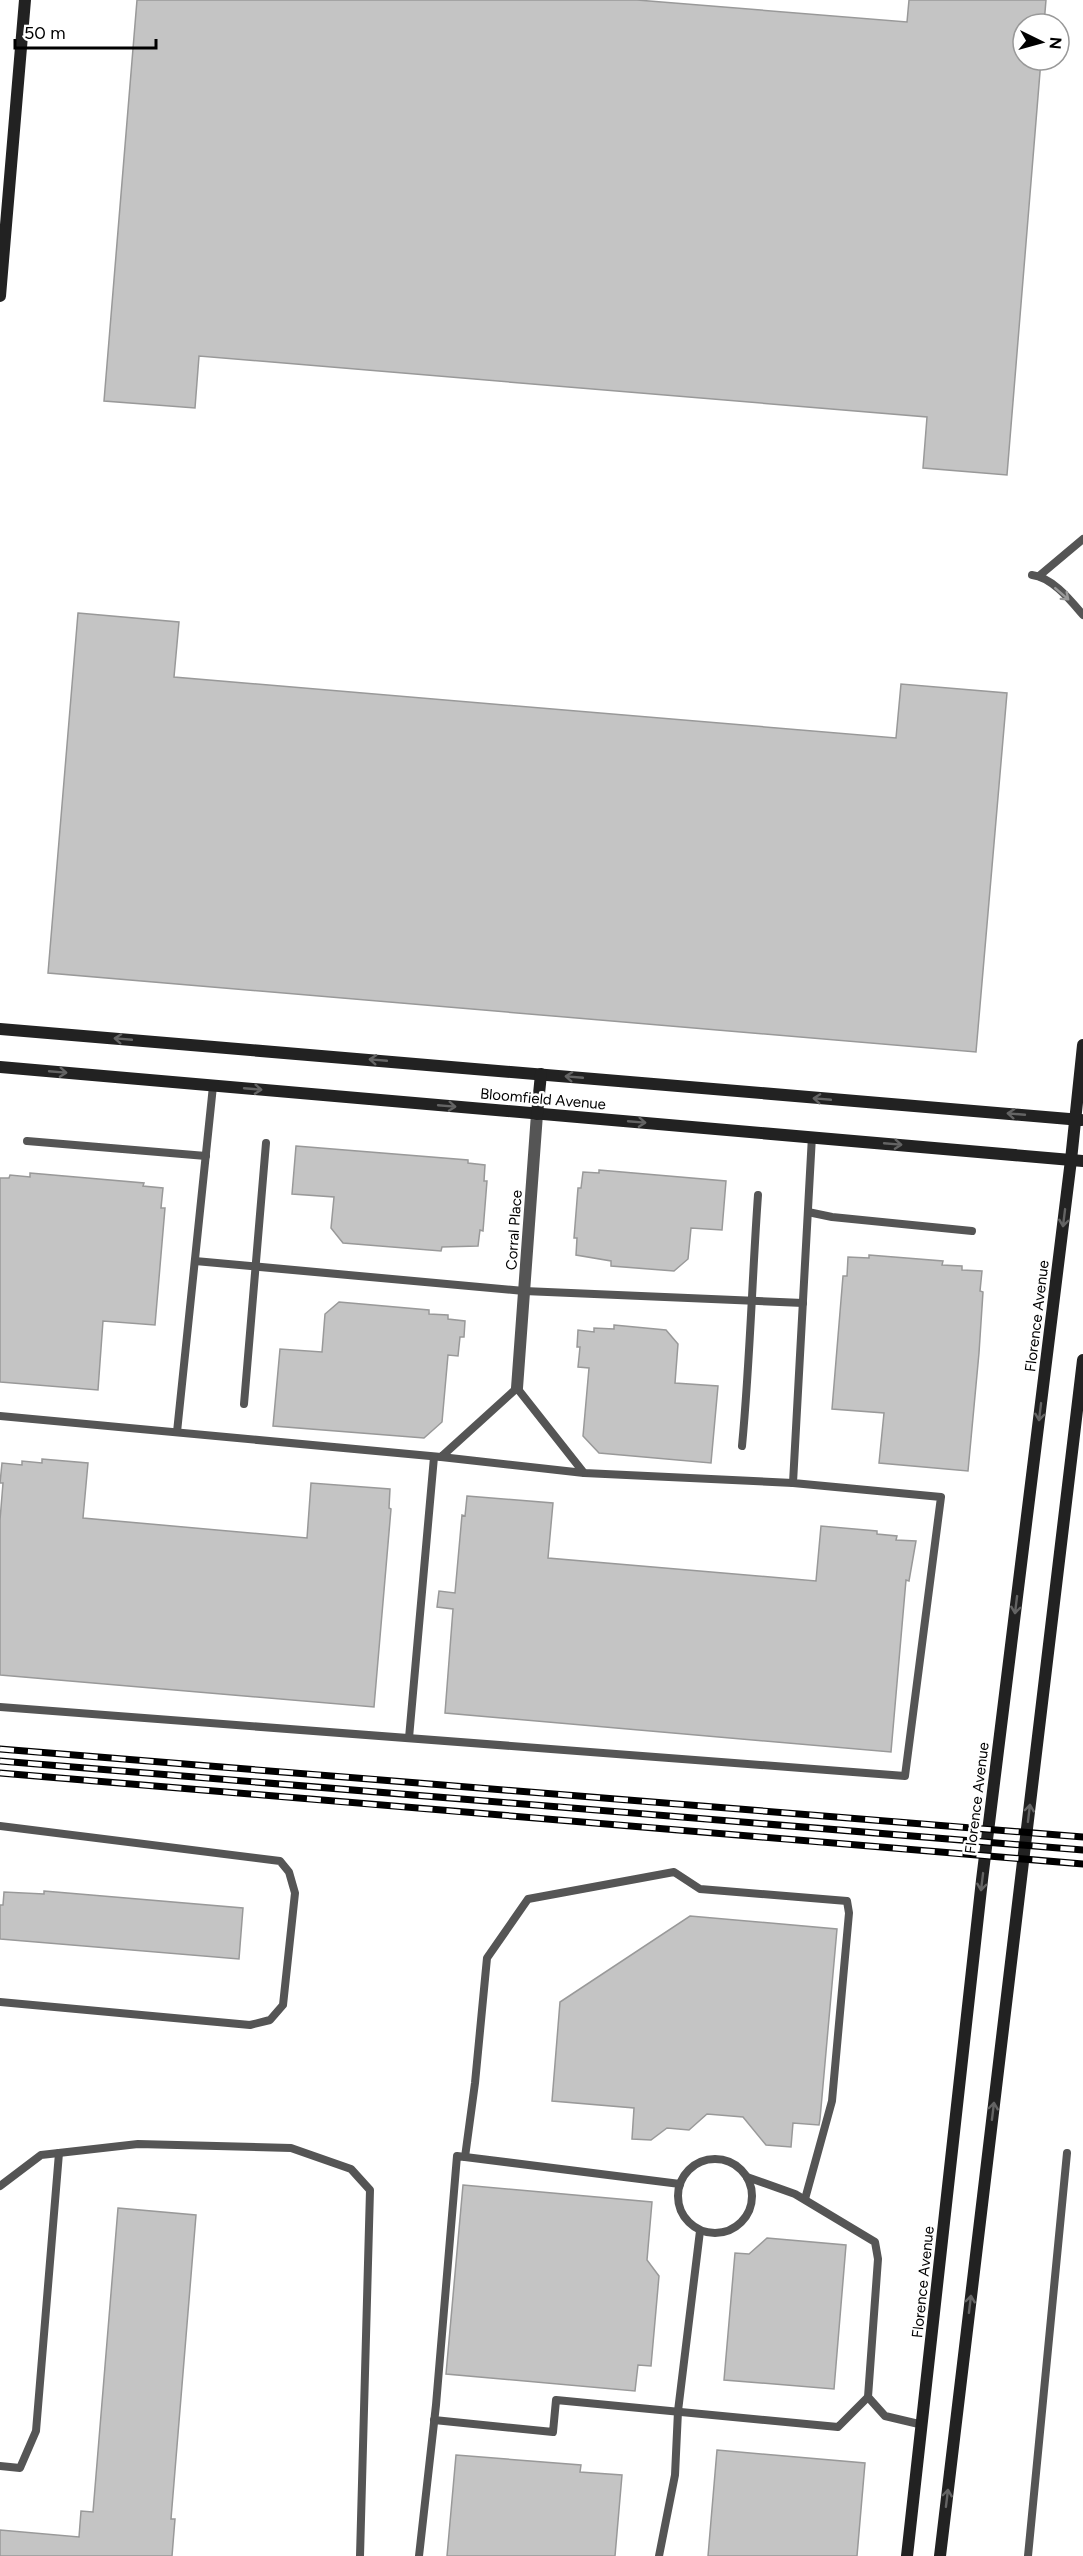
<svg xmlns="http://www.w3.org/2000/svg" width="1083" height="2556" font-family="Figtree,sans-serif">
<style>
.building{fill:#c4c4c4;stroke:#999;stroke-width:1.5}
.lines{fill:none;stroke-linecap:round;stroke-linejoin:round}
.lane{stroke:#555;stroke-width:8}
.street{stroke:#555;stroke-width:12}
.secondary{stroke:#222;stroke-width:12}
.rail-casing{stroke:#000;stroke-width:7}
.rail{stroke:#fff;stroke-width:4.5;stroke-dasharray:14;stroke-linecap:butt}
.oneway{stroke:#999}
.oneway2{stroke:#646464}
.labels{text-anchor:middle;stroke-width:5;stroke-linejoin:round;paint-order:stroke}
.street-label{font-size:15px;fill:#000;stroke:#fff}
</style>
<rect width="100%" height="100%" fill="#fff"/>
<!-- building -->
<g class="building">
<path d="M137 0H637L907 22 909 0H1046L1044 24H1023V60H1041L1007 475 923 468 927 417 199 356 195 408 104 401Z"/>
<path d="M78 613 179 622 174 677 896 738 901 684 1007 693 976 1052 48 973Z"/>
<path d="M296 1146 468 1160V1163L485 1165 484 1181H487L483 1231 480 1230 478 1246 442 1247 441 1251 343 1243 331 1228 334 1197 292 1194Z"/>
<path d="M599 1170 726 1181 722 1230 691 1228 688 1259 674 1271 611 1266V1261L576 1255 577 1238H574L578 1188H581L583 1172 599 1173Z"/>
<path d="M30 1173 144 1183 143 1186 163 1188 161 1208H165L155 1325 103 1321 98 1390 0 1382V1178H9L10 1175 30 1177Z"/>
<path d="M869 1255 943 1261 942 1265 962 1266V1270L982 1271 980 1291 983 1292 979 1353 968 1471 879 1463 884 1413 832 1409 843 1276H847L848 1257 869 1258Z"/>
<path d="M339 1302 429 1310V1314L448 1315V1319L465 1321 464 1337H460L458 1356 448 1355 442 1422 424 1438 273 1426 280 1349 322 1352 325 1314Z"/>
<path d="M614 1325 666 1330 678 1344 675 1383 718 1386 711 1463 599 1453 583 1436 589 1368 578 1367 580 1347H577L578 1330 594 1332V1328L614 1329Z"/>
<path d="M42 1459 88 1463 83 1518 307 1538 311 1483 390 1489 389 1508 391 1509 374 1707 0 1675V1520L3 1483H0L2 1463 22 1465V1461L42 1463Z"/>
<path d="M467 1496 553 1503 548 1558 816 1581 821 1526 877 1531V1534L897 1536 896 1540 916 1541 909 1581 906 1580 891 1752 445 1713 453 1609 437 1607 439 1591 455 1593 462 1515 465 1516Z"/>
<path d="M44 1891 243 1908 239 1959 0 1939V1905H3L4 1892 44 1894Z"/>
<path d="M690 1916 837 1929 820 2119 819 2125 793 2123 791 2147 766 2145 743 2117 707 2114 689 2130 667 2128 651 2140 632 2139 634 2108 552 2101 560 2002Z"/>
<path d="M463 2185 652 2202 647 2260 659 2276 651 2366 638 2365 635 2391 446 2374Z"/>
<path d="M118 2208 196 2215 171 2519H175L172 2556H0V2530L79 2537 81 2511 93 2512Z"/>
<path d="M767 2238 846 2245 834 2389 724 2380 735 2253 749 2254Z"/>
<path d="M717 2450 865 2463 857 2556H708Z"/>
<path d="M456 2455 581 2465 580 2472 622 2475 615 2556H447Z"/>
</g>
<g class="lines">
<!-- lane -->
<g class="lane">
<path d="M1032 575C1052 577 1071 601 1083 615"/>
<path d="M1039 576 1083 539"/>
<path d="M27 1141 206 1156"/>
<path d="M808 1212 832 1217 972 1231"/>
<path d="M195 1261 524 1291 803 1303"/>
<path d="M244 1404 266 1143"/>
<path d="M0 1416 441 1457 517 1388 584 1473 793 1483"/>
<path d="M177 1432 213 1086"/>
<path d="M742 1446C750 1362 752 1279 758 1195"/>
<path d="M441 1457 584 1473"/>
<path d="M0 1707 905 1776 941 1497 793 1483 812 1136"/>
<path d="M409 1738 434 1457"/>
<path d="M0 1826 280 1861 289 1872 295 1893 283 2005 270 2020 250 2025 0 2002"/>
<path d="M465 2157 475 2083 487 1958 528 1899 674 1872 700 1889 847 1901 849 1913 832 2101 805 2199"/>
<circle cx="715" cy="2196" r="37"/>
<path d="M747 2177 795 2194 875 2242 878 2259 868 2397 885 2416 923 2425"/>
<path d="M0 2186 41 2155 138 2144 291 2148 351 2169 370 2190 360 2556"/>
<path d="M434 2420 553 2432 556 2400 838 2427 868 2397"/>
<path d="M0 2466 20 2468 36 2431 59 2153"/>
<path d="M419 2556 436 2405 457 2156 680 2184"/>
<path d="M659 2556 675 2475 678 2411 700 2231"/>
<path d="M1028 2556 1067 2153"/>
</g>
<!-- street -->
<path class="street" d="M517 1388 537 1114"/>
<!-- secondary -->
<g class="secondary">
<path d="M0 296 25 0"/>
<path d="M0 1029 1081 1120"/>
<path d="M0 1067 1083 1161"/>
<path d="M537 1114 541 1074"/>
<path d="M907 2556 982 1880 1071 1160 1083 1045"/>
<path d="M940 2556 1083 1360"/>
</g>
<defs>
<g id="rail">
<path d="M0 1749 1083 1837"/>
<path d="M0 1761 1083 1850"/>
<path d="M0 1773 1083 1864"/>
</g>
</defs>
<!-- rail casing -->
<use href="#rail" class="rail-casing"/>
<!-- rail -->
<use href="#rail" class="rail"/>
</g>
<!-- one-way arrows -->
<defs><path id="oneway-shaft" d="M-6 0H5M1.5-3L5.5 0L1.5 3" fill="none" stroke-width="1.6" stroke-linecap="round" stroke-linejoin="round" transform="scale(1.5)"/></defs>
<use class="oneway" href="#oneway-shaft" transform="translate(1062 594) rotate(41)"/>
<g class="oneway2">
<use href="#oneway-shaft" transform="translate(123 1039) rotate(-175)"/>
<use href="#oneway-shaft" transform="translate(378 1060) rotate(-175)"/>
<use href="#oneway-shaft" transform="translate(58 1072) rotate(5)"/>
<use href="#oneway-shaft" transform="translate(574 1077) rotate(-175)"/>
<use href="#oneway-shaft" transform="translate(253 1089) rotate(5)"/>
<use href="#oneway-shaft" transform="translate(822 1099) rotate(-175)"/>
<use href="#oneway-shaft" transform="translate(447 1106) rotate(5)"/>
<use href="#oneway-shaft" transform="translate(1016 1114) rotate(-175)"/>
<use href="#oneway-shaft" transform="translate(637 1122) rotate(5)"/>
<use href="#oneway-shaft" transform="translate(893 1144) rotate(5)"/>
<use href="#oneway-shaft" transform="translate(1064 1218) rotate(97)"/>
<use href="#oneway-shaft" transform="translate(1040 1412) rotate(97)"/>
<use href="#oneway-shaft" transform="translate(1016 1605) rotate(97)"/>
<use href="#oneway-shaft" transform="translate(1029 1813) rotate(-83)"/>
<use href="#oneway-shaft" transform="translate(982 1882) rotate(97)"/>
<use href="#oneway-shaft" transform="translate(993 2111) rotate(-83)"/>
<use href="#oneway-shaft" transform="translate(970 2304) rotate(-83)"/>
<use href="#oneway-shaft" transform="translate(947 2498) rotate(-83)"/>
</g>
<g class="labels">
<!-- street labels -->
<g class="street-label">
<text transform="translate(543 1099) rotate(5)" y="5">Bloomfield Avenue</text>
<text transform="translate(514 1230) rotate(-86)" y="5">Corral Place</text>
<text transform="translate(1037 1316) rotate(-83)" y="5">Florence Avenue</text>
<text transform="translate(977 1798) rotate(-83)" y="5">Florence Avenue</text>
<text transform="translate(923 2282) rotate(-84)" y="5">Florence Avenue</text>
</g>
</g>
<!-- north arrow -->
<g transform="translate(1041 42) rotate(95)"><circle r="28" fill="#ffffff" stroke="#999999" stroke-width="1.5"/>
<path d="M0-4.5L10 22L0 15L-10 22Z" fill="#000000"/>
<text y="-9" font-size="16" font-weight="bold" text-anchor="middle" fill="#000000">N</text>
</g>
<!-- scale -->
<path d="M15 39v9h141v-9" fill="none" stroke="#000000" stroke-width="3"/>
<text x="24" y="39" font-size="18" fill="#000000" stroke="#ffffff" stroke-width="4.5" paint-order="stroke">50 m</text>
</svg>
